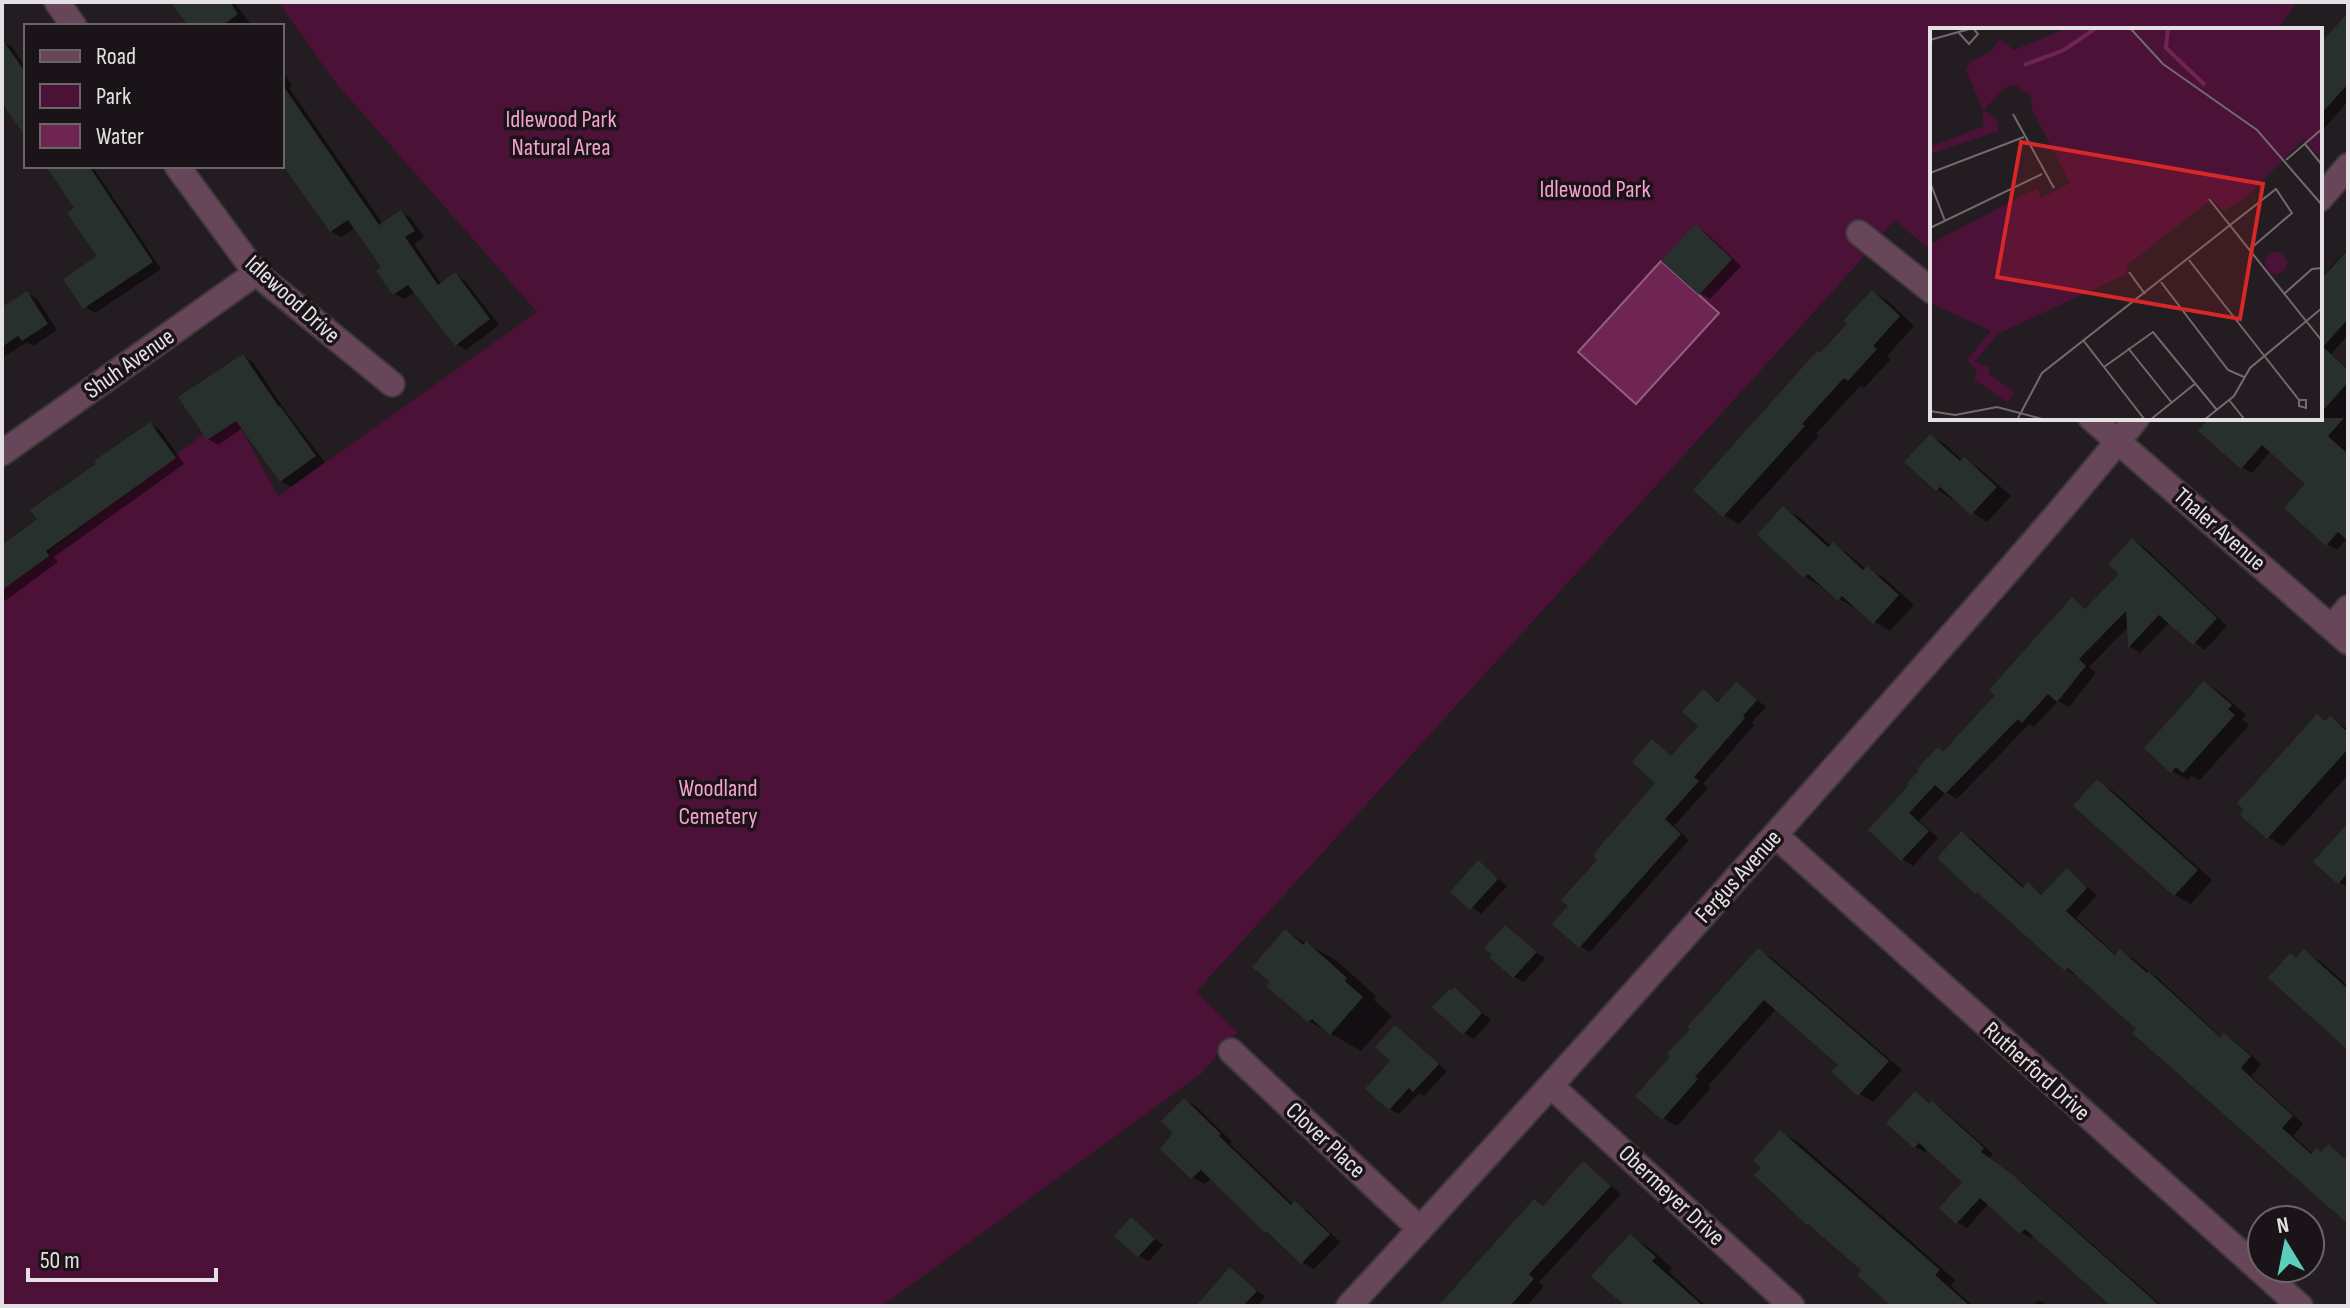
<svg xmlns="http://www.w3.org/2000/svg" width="2350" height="1308" font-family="'Sofia Sans Condensed',sans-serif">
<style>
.green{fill:#4b1136}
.water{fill:#6e2552;stroke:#925d7e;stroke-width:2}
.shadow{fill:#0007}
.building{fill:#28302e}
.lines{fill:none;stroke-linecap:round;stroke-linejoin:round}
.minor-casing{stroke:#3e373b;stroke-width:28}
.minor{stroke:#684659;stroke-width:24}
.labels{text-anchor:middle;stroke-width:7;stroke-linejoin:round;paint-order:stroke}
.park-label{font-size:24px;fill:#f6a0d0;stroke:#1a1317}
.street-label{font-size:24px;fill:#e5e0e3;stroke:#1a1317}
.inset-river{fill:none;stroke:#6e2552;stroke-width:4}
.inset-road{fill:none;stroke:#716a6e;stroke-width:2}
.view{fill:#d62828;fill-opacity:0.15;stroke:#d62828;stroke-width:4}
.inset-edge{fill:none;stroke:#e5e0e3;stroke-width:4}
</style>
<rect width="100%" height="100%" fill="#231c20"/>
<!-- green -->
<path class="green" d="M278 2H2297L2277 30H1932V251L1894 220 1862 259 1196 992 1237 1032 1202 1073 882 1306H2V588L232 412 278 496 537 312 335 82Z"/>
<!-- water -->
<path class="water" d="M1661 261 1719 313 1636 404 1578 352Z"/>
<!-- shadow -->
<g class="shadow">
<path d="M174 2H234L252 26H191Z"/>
<path d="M2348 14V101L2320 133V47Z"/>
<path d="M2 42 12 47 26 68V134L7 106 2 110Z"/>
<path d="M282 70 292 86 289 88 383 224 401 212 411 218 424 237 414 244 442 285 455 275 465 281 499 325 466 350 456 344 416 292 404 299 394 294 384 268 356 227 341 237 331 231 282 160Z"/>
<path d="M48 166H92L161 269 95 313 85 307 100 257 77 209Z"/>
<path d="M1696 227 1706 233 1741 266 1710 299 1700 293Z"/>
<path d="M2348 248V335L2331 354 2348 369V537L2337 550 2327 544 2308 484 2271 451 2252 473 2242 467 2212 418H2320V284L2331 271 2329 269Z"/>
<path d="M1872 292 1888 301 1914 326 1887 356 1891 359 1864 388 1860 386 1816 434 1819 436 1739 524 1724 515 1821 355 1850 324Z"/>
<path d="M27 293 37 299 57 330 33 346 27 342 2 358V310Z"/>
<path d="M243 356 253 362 286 412 325 462 291 487 281 481 243 428 218 445 208 439Z"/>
<path d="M150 424 160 430 184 464 54 557 58 562 2 603V548L40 520 99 465Z"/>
<path d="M1930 436 1946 445 1963 461 1979 468 2011 496 1987 522 1938 490 1907 462Z"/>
<path d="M1783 509 1799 517 1831 546 1833 545 1848 554 1866 569 1883 577 1914 605 1890 631 1875 622 1857 606 1855 608 1839 599 1805 576Z"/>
<path d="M2133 540 2144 547 2227 626 2205 650 2170 622 2140 653 2130 647 2129 626 2089 667 2096 673 2069 707 2058 701 2034 727 2029 724 1957 799 1946 792 1919 821 1938 838 1913 866 1902 859 1870 830 1998 695 2072 600 2088 610 2122 574Z"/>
<path d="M2205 683 2220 692 2246 715 2242 719 2249 725 2200 780 2191 776 2188 780 2172 771Z"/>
<path d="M1736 684 1766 707 1752 722 1754 725 1703 784 1708 788 1674 826 1689 840 1590 952 1580 946 1570 906 1600 860 1658 783 1652 742 1673 757 1701 726 1704 691 1720 702Z"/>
<path d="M2318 716 2327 722 2330 718 2348 729V775L2283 846 2268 837Z"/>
<path d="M2097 782 2113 791 2212 880 2191 904 2175 895 2076 806Z"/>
<path d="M2348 826V887L2339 882Z"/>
<path d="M1962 834 1973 840 2025 888 2028 885 2044 895 2067 871 2097 895 2076 918 2117 956 2121 952 2132 958 2160 980 2222 1038 2225 1035 2236 1042 2261 1064 2251 1076 2303 1124 2293 1136 2313 1154H2322L2329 1147 2348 1161V1220L2139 1029 2077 976 2066 969 1989 899 1977 892Z"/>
<path d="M1478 863 1507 886 1481 914 1452 891Z"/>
<path d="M1505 928 1545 959 1524 982 1514 977Z"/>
<path d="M1285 931 1337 961 1376 996 1374 1000 1392 1016 1361 1051 1309 1021Z"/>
<path d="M1758 950 1772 958 1902 1070 1873 1102 1860 1094 1834 1071 1841 1064 1777 1008 1708 1086 1711 1088 1677 1126 1663 1118 1673 1057Z"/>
<path d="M2304 952 2320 961 2348 986V1047L2297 959Z"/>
<path d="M1454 990 1491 1020 1474 1039 1464 1033 1452 993Z"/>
<path d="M1396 1028 1447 1071 1424 1096 1419 1093 1399 1114 1390 1109Z"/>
<path d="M1916 1094 1941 1108 1993 1154 1989 1159 2023 1183 2162 1306H2116L2034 1235 2031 1238 2021 1232 1989 1203 1967 1228 1957 1222 1964 1182 1928 1149 1925 1152 1915 1147Z"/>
<path d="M1185 1100 1197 1107 1232 1142 1230 1144 1294 1205 1307 1210 1340 1242 1314 1269 1302 1262 1266 1232 1212 1178 1204 1184 1192 1177 1176 1133Z"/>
<path d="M1781 1133 1798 1142 1955 1280 1951 1286 1973 1306H1894L1864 1270 1764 1167Z"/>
<path d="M1584 1164 1621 1194 1539 1282 1544 1286 1527 1306H1439L1545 1207Z"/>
<path d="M1131 1220 1163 1245 1149 1261 1139 1256Z"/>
<path d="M1630 1236 1648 1247 1672 1268 1669 1272 1706 1306H1628Z"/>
<path d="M1231 1270 1265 1297 1257 1306H1198Z"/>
<path d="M2038 1300 2049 1306H2033Z"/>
</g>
<!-- building -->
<g class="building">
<path d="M171 2H230L238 14 222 26H188Z"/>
<path d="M2348 13V84L2320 115V44Z"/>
<path d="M2 39 26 73V137L2 103Z"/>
<path d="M282 84 379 225 401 210 415 231 405 237 438 285 455 272 490 319 455 346 408 285 393 295 376 271 381 267 348 220 330 232 282 164Z"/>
<path d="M46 166H89L153 262 83 309 63 279 97 256 67 213 74 208Z"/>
<path d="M1695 224 1732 259 1699 295 1661 261Z"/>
<path d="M2348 249V319L2323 347 2348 370V382L2320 414V281Z"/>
<path d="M1872 290 1900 316 1873 346 1877 349 1848 381 1844 378 1802 424 1805 426 1723 517 1693 490 1817 351 1820 353 1847 324 1843 321Z"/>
<path d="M27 291 48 324 22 341 18 336 2 347V307Z"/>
<path d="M243 354 279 407 280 406 316 456 280 482 236 421 207 440 178 397Z"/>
<path d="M2209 418H2344L2328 436 2348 454V541L2338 532 2326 546 2284 508 2305 484 2262 445 2241 469 2198 431Z"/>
<path d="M150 422 176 458 46 551 49 556 2 590V545L37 519 30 510 96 464 94 461Z"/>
<path d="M1930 434 1960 461 1964 457 1997 487 1971 515 1940 487 1936 491 1904 462Z"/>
<path d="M1783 506 1828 547 1833 542 1863 570 1867 566 1899 595 1873 624 1842 596 1838 601 1808 574 1804 578 1757 535Z"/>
<path d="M2132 538 2217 618 2193 645 2159 615 2128 648 2126 611 2079 659 2086 666 2057 702 2048 694 2022 723 2018 719 1945 794 1935 785 1909 813 1929 831 1901 861 1868 830 1909 785 1907 784 1919 770 1917 769 1938 747 1943 752 1995 695 1989 690 2072 597 2085 609 2119 574 2108 564Z"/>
<path d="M2204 681 2232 705 2228 709 2235 715 2183 773 2176 767 2171 773 2144 748Z"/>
<path d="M1736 682 1757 700 1743 716 1745 718 1694 777 1699 781 1665 819 1681 834 1579 948 1552 924 1568 906 1561 900 1597 860 1594 856 1597 850 1655 783 1632 762 1652 739 1671 756 1698 726 1682 712 1703 689 1718 702Z"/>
<path d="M2317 714 2325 721 2330 716 2348 732V749L2267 839 2240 815 2244 810 2237 803Z"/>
<path d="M2097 779 2198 870 2174 896 2073 806Z"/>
<path d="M2348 823V873L2338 884 2313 862Z"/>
<path d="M1961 831 2023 888 2028 882 2041 895 2067 868 2087 888 2066 911 2115 955 2120 949 2147 973 2148 971 2220 1037 2224 1033 2251 1056 2241 1068 2293 1116 2282 1128 2311 1154 2316 1148 2321 1152 2328 1144 2348 1161V1224L2132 1033 2136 1029 2068 968 2065 971 1977 892 1975 894 1937 858Z"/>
<path d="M1478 860 1498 879 1470 910 1450 892Z"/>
<path d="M1505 925 1537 952 1513 978 1490 958 1492 955 1484 948Z"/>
<path d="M1285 929 1303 945 1306 941 1347 978 1345 981 1363 997 1330 1035 1312 1019 1308 1022 1266 986 1270 982 1252 967Z"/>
<path d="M1758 948 1889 1061 1858 1096 1831 1072 1838 1065 1764 1000 1695 1077 1698 1079 1662 1120 1635 1096 1670 1057 1667 1054 1690 1029 1687 1027Z"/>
<path d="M2304 949 2348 989V1050L2268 978 2290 953 2296 958Z"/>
<path d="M1454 987 1482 1013 1463 1035 1432 1007 1449 989 1451 991Z"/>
<path d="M1395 1025 1439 1064 1413 1092 1409 1088 1389 1110 1365 1089 1390 1061 1375 1047Z"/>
<path d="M1915 1091 1929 1103 1931 1100 1984 1148 1981 1152 2013 1175 2160 1306H2111L2025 1229 2020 1234 1980 1198 1956 1224 1939 1208 1962 1182 1919 1143 1914 1148 1886 1123Z"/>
<path d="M1184 1098 1221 1134 1219 1136 1291 1205 1295 1201 1330 1234 1301 1264 1266 1231 1265 1233 1201 1170 1191 1179 1160 1149 1173 1133 1161 1121Z"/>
<path d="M1780 1130 1940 1270 1935 1275 1970 1306H1891L1857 1275 1861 1270 1808 1224 1807 1225 1754 1175 1761 1168 1753 1161Z"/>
<path d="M1583 1161 1611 1186 1529 1274 1534 1279 1510 1306H1438L1534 1199 1543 1206Z"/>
<path d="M1131 1217 1155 1239 1138 1257 1114 1236Z"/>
<path d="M1630 1234 1656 1257 1652 1261 1703 1306H1625L1591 1276Z"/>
<path d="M1230 1267 1257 1291 1243 1306H1196Z"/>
</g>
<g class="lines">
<defs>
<g id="minor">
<path d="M57 2 74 26"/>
<path d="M177 166 256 273 392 384"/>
<path d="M2320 199 2348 166"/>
<path d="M1859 233 1932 291"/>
<path d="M2091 418 2348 642"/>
<path d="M2 453 256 273"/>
<path d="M2332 627 2348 608"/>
<path d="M1775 835 2300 1306"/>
<path d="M1231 1051 1420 1229"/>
<path d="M1551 1086 1792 1306"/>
<path d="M1349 1306C1514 1128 1675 948 1836 766 1937 651 2041 537 2137 418"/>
</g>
</defs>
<!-- minor casing -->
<use href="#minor" class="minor-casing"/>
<!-- minor -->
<use href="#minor" class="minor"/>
</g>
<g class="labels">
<!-- park labels -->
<g class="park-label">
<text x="561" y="127">Idlewood Park<tspan x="561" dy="28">Natural Area</tspan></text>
<text x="1595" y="197">Idlewood Park</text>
<text x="718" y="796">Woodland<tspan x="718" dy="28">Cemetery</tspan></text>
</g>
<!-- street labels -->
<g class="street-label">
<text transform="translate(293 299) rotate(42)" y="8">Idlewood Drive</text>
<text transform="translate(129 363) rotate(-35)" y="8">Shuh Avenue</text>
<text transform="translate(2220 529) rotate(41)" y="8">Thaler Avenue</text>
<text transform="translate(1738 876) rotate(-48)" y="8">Fergus Avenue</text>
<text transform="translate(2037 1071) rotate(42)" y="8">Rutherford Drive</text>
<text transform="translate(1326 1140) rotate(43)" y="8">Clover Place</text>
<text transform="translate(1672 1195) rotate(43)" y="8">Obermeyer Drive</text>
</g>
</g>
<!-- overview -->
<g transform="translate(1930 28)">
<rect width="392" height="392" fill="#231c20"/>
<path d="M136 0H392V131L374 111 317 168 294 183 282 171 197 237 196 246 68 306 44 334 59 339 58 345 84 364 78 375 44 351 47 344 37 332 61 303 0 275V216L107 160 111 170 140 155 102 82 101 68 85 57 76 59 54 82 68 94V103L0 126V119L53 98V82L36 43 40 34 60 24 70 11 84 22ZM335 235a11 11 0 1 1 22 0a11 11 0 1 1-22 0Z" fill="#4b1136"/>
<path class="inset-river" d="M238 0 236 20 275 57M94 37 134 22 166 0"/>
<path class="inset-road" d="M200 0 233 36 327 102 392 177M0 12 43 0 48 6 39 16 29 5M83 86 124 160M375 116 392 137M356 132 392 101M0 145 94 109M0 154 15 193M279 171 392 313M0 200 112 146M259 232 369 372V378L376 380V372H369M199 244 215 266M231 254 298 342 314 349M355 265 382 241 392 240M153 312 215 392M198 320 242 375M174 339 223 304 287 382M299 372 315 392M0 383 25 387 67 379 116 392M87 392 112 345 346 161 362 185 320 221M220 392 266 355M274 392 304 368 320 340 392 280"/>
<path class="view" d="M91 114 333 156 310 291 67 249Z"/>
<rect width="392" height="392" class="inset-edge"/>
</g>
<!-- border -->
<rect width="2350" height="1308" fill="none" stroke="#e5e0e3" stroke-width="8"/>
<!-- legend -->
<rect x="24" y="24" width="260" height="144" fill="#1a1317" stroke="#6b6569" stroke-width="2"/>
<rect x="40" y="50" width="40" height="12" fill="#684659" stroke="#6b6569" stroke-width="2"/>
<text x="96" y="64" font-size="24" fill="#e5e0e3">Road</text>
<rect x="40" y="84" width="40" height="24" fill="#4b1136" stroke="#6b6569" stroke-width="2"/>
<text x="96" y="104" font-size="24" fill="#e5e0e3">Park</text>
<rect x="40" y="124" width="40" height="24" fill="#6e2552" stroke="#6b6569" stroke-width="2"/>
<text x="96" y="144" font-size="24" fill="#e5e0e3">Water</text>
<!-- north arrow -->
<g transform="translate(2286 1244) rotate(350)"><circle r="38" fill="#1a1317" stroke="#6b6569" stroke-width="2"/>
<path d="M0-6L14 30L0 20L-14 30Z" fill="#5ccebb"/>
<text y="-12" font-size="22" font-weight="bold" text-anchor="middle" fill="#e5e0e3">N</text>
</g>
<!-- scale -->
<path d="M28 1268v12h188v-12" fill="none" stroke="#e5e0e3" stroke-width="4"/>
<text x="40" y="1268" font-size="24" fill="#e5e0e3" stroke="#1a1317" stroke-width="6" paint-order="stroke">50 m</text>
</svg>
